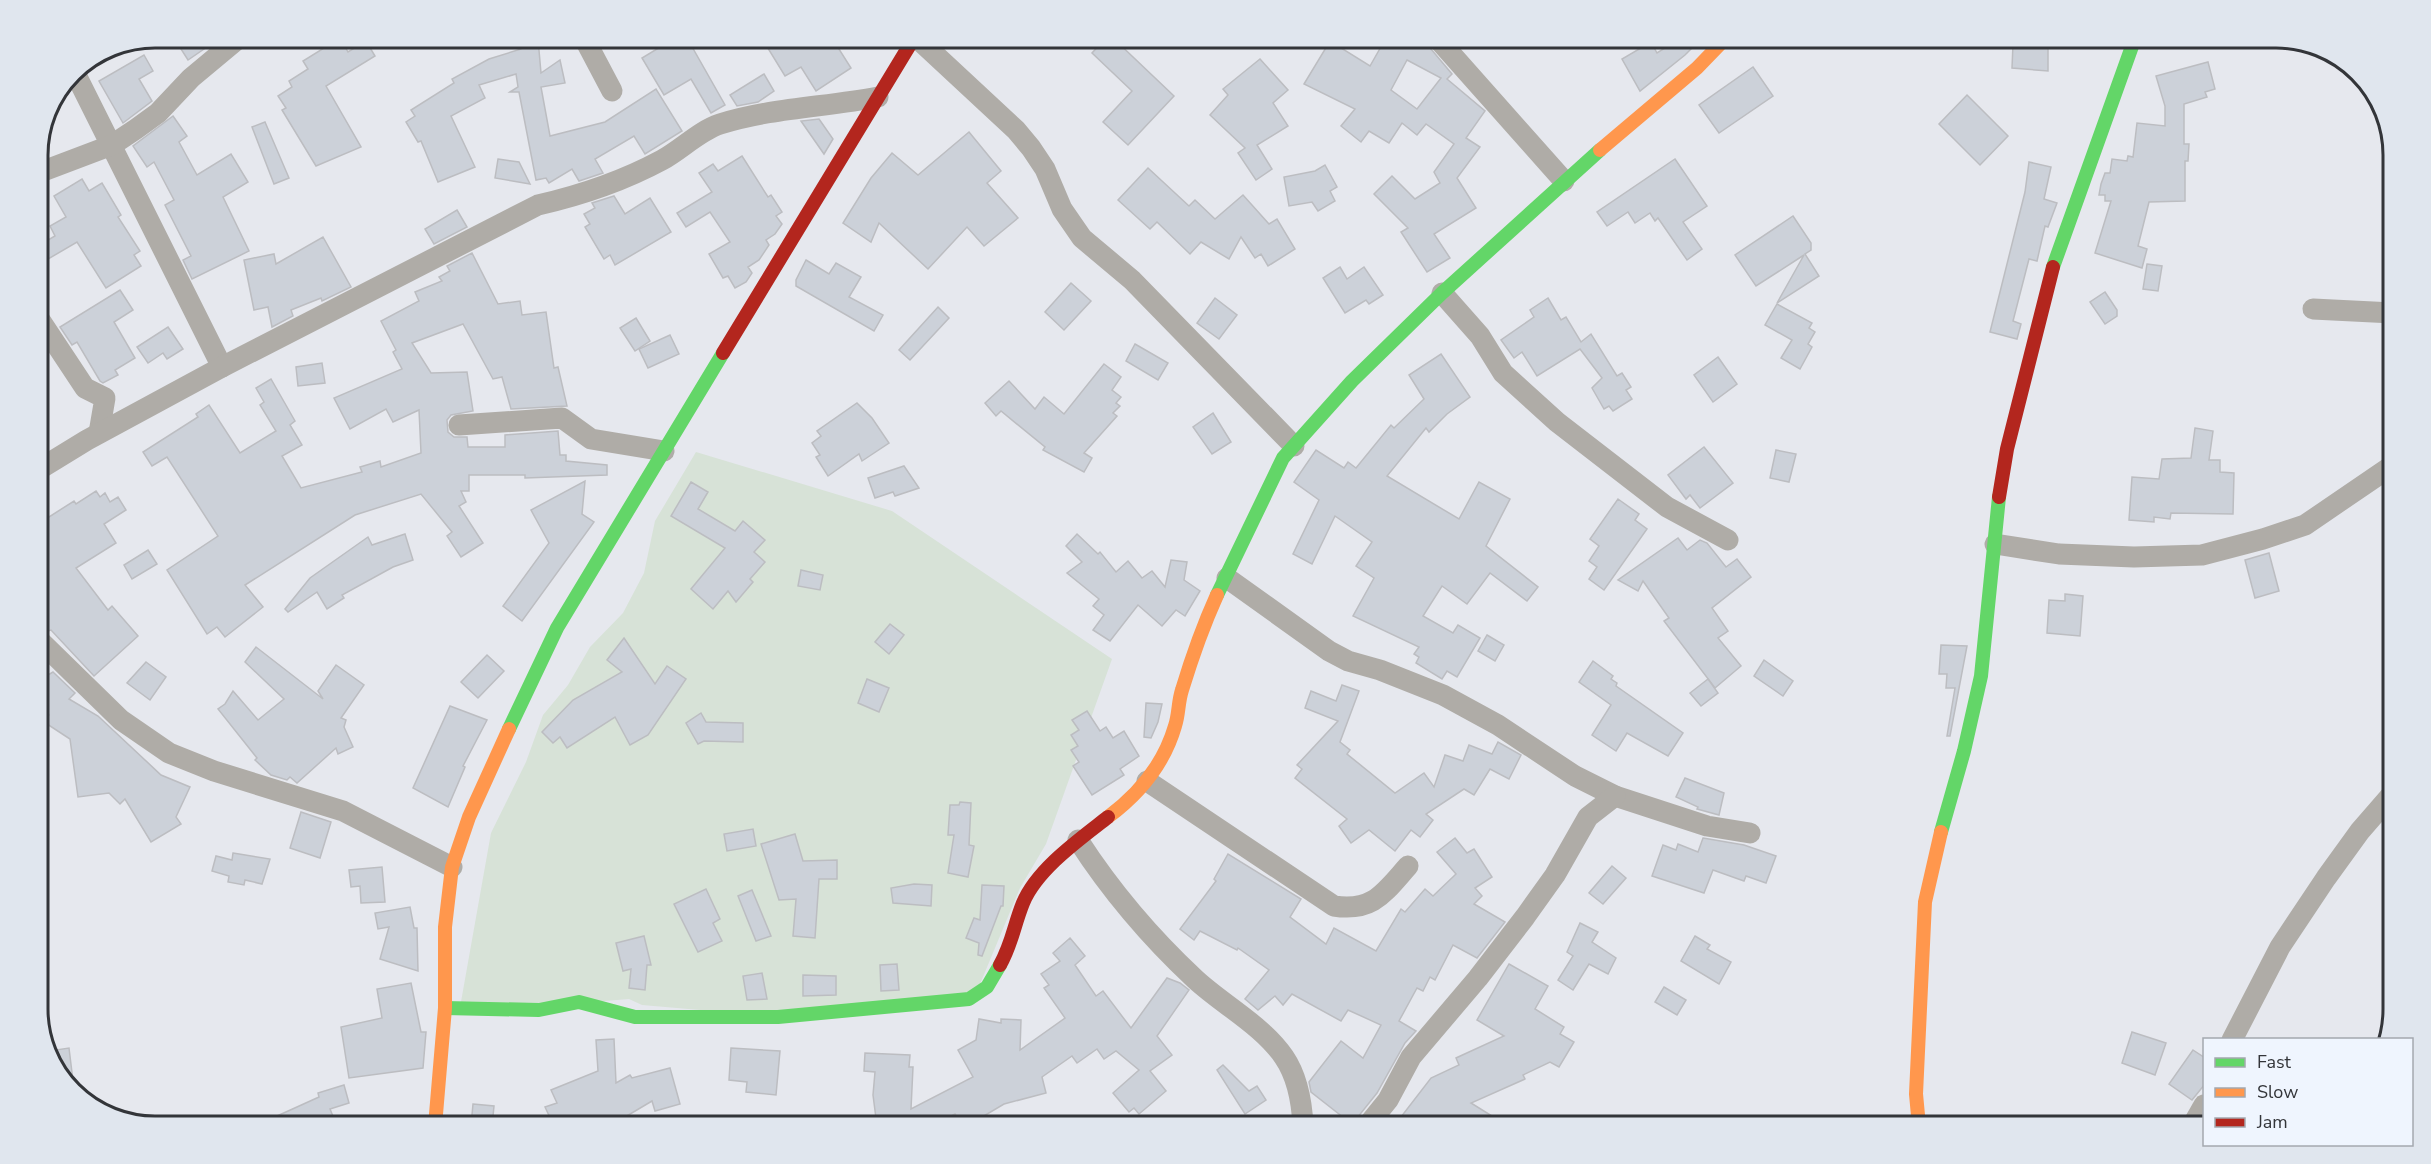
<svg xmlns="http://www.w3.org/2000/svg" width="2431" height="1164" font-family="'Nunito Sans',sans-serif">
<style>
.green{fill:#d7e2d7}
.building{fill:#ccd1d9;stroke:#bcbdc1;stroke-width:1.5;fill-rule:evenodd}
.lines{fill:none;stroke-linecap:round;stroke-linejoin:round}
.street{stroke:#afaca7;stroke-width:21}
.fast{stroke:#63d668;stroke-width:14}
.slow{stroke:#ff974d;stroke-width:14}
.jam{stroke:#b3261e;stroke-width:14}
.rim{fill:none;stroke:#333539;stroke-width:3}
</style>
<rect width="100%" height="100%" fill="#e6e8ee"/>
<!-- green -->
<path class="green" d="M696 452 892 511 1112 659 1046 844 1020 888 975 996 805 1019 642 1005 629 999 459 1013 491 833 526 762 543 715 568 685 590 647 623 613 644 573 655 521Z"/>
<!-- building -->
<g class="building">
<path d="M174 38H220L188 60Z"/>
<path d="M340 38 348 52 366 41 375 56 326 86 361 147 316 166 282 110 286 108 278 96 292 87 289 81 308 69 303 61Z"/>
<path d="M675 38H687L725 105 711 113 691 79 664 95 642 58Z"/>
<path d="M779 38H832L851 68 816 91 801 67 785 76 766 45Z"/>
<path d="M1106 38H1113L1174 96 1128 145 1103 122 1132 91 1092 53Z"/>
<path d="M1386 38H1416L1426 43 1452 74 1447 79 1485 111 1466 138 1480 147 1457 178 1476 208 1434 234 1450 258 1427 272 1401 232 1408 228 1374 194 1392 176 1415 199 1440 183 1434 172 1454 144 1426 124 1417 135 1402 123 1389 143 1369 131 1361 142 1341 126 1355 109 1304 84 1330 41 1370 66ZM1407 60 1441 78 1417 109 1391 90Z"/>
<path d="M1681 38H1702L1685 55 1640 91 1622 59 1651 42 1657 53Z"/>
<path d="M520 39H538L541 73 560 60 565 83 541 87 550 136 605 122 656 89 682 131 645 154 634 136 595 159 603 173 579 181 572 169 549 183 546 178 536 180 519 92H510L518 87 516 74 479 85 485 98 451 116 475 167 438 182 421 141 418 142 406 122 415 116 411 110 454 83 452 79 489 59 521 49Z"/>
<path d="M2013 44 2048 46V71L2012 68Z"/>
<path d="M144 55 153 71 139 79 152 101 123 123 99 81Z"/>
<path d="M1260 59 1288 90 1273 103 1288 126 1257 145 1272 169 1256 180 1238 153 1245 148 1210 115 1228 95 1223 89Z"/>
<path d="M2208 62 2215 89 2205 92 2207 97 2184 104V144H2189L2188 161H2185V201L2149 202 2138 246 2147 249 2142 268 2095 253 2111 201H2105V195H2099L2101 184 2105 173H2110L2112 159 2127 161 2128 156 2133 157 2137 123 2165 126V106L2156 76Z"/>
<path d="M1753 67 1773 96 1719 133 1699 105Z"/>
<path d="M764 74 774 91 758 102 737 106 730 95Z"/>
<path d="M1967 95 2008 136 1980 165 1939 124Z"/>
<path d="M173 116 187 136 179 142 197 175 231 154 248 182 223 197 249 251 192 279 183 260 191 256 165 205 174 200 154 162 147 167 133 146Z"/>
<path d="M819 119 833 139 824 154 801 121Z"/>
<path d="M265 122 289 178 274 184 252 127Z"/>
<path d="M969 132 1001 171 987 183 1018 218 984 246 967 227 928 269 879 223 871 242 843 223 871 178 892 153 918 175Z"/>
<path d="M742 156 768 197 771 195 782 212 776 216 782 224 775 234 766 240 769 245 759 260 748 267 752 273 746 282 735 288 728 276 723 278 709 254 730 242 710 212 686 227 677 213 712 192 699 173 713 164 718 171Z"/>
<path d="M498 159 519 162 530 184 495 178Z"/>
<path d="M1675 159 1707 206 1683 222 1702 249 1687 260 1658 218 1655 221 1650 213 1635 223 1628 212 1607 226 1597 212Z"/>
<path d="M2029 162 2051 167 2044 199 2057 203 2048 227 2045 226 2037 261 2029 259 2013 321 2021 324 2017 339 1990 332 2025 192Z"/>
<path d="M1325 165 1337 187 1330 191 1335 201 1318 211 1312 202 1289 206 1284 177 1315 171Z"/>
<path d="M1148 168 1189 206 1195 200 1215 219 1243 195 1269 224 1277 219 1295 249 1268 266 1261 254 1255 258 1241 237 1229 259 1201 242 1190 254 1157 222 1150 229 1118 200Z"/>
<path d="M82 179 89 191 102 183 121 215 118 217 140 251 134 255 141 266 106 288 77 242 43 262 38 254V246L55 236 50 226 66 217 54 196Z"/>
<path d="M614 196 625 214 650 198 671 232 615 265 610 255 604 259 585 227 590 224 584 214 595 208 592 203Z"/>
<path d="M457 210 467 227 434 244 425 229Z"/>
<path d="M1793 216 1811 243V250L1805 254 1819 276 1777 303 1804 255 1756 286 1735 255Z"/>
<path d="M323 237 351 287 322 301 321 298 291 310 293 316 272 327 268 307 254 310 244 260 274 254 276 264Z"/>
<path d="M472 253 498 304 520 301 522 315 546 312 554 368 558 367 567 406 511 409 502 377 493 379 463 324 412 343 431 373 467 372 473 411 451 415 447 420 448 432 454 437H467L468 447H505V435L558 431 560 455H566V461L607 465V475L525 478V475H469V491H461L466 502 459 506 483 543 461 557 447 536 452 532 421 494 355 515 245 585 263 607 225 637 217 627 207 634 167 570 218 536 167 457 152 466 143 452 198 417 196 414 209 405 240 453 276 431 260 405 264 402 256 388 271 379 295 421 290 425 302 445 282 456 301 488 362 472 360 467 380 461 381 467 421 453 419 410 393 422 386 409 350 429 334 398 402 369 393 352 396 350 381 321 419 301 415 292 442 281 439 277 450 271 447 266Z"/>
<path d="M806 260 829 274 836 263 861 277 849 297 883 315 874 331 796 286V280Z"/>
<path d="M2147 264 2162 266 2158 291 2143 289Z"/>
<path d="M1340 267 1347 279 1364 267 1383 295 1369 304 1366 300 1345 313 1323 278Z"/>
<path d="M1071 283 1091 301 1064 330 1045 312Z"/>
<path d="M120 290 133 310 114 322 135 358 115 370 118 375 103 383 100 381 77 342 72 345 60 327Z"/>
<path d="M2105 292 2117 310V316L2105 324 2090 302Z"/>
<path d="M1215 298 1237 315 1219 339 1197 323Z"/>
<path d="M1548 298 1561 320 1566 317 1581 342 1591 334 1617 376 1622 373 1631 387 1626 390 1632 399 1613 411 1609 406 1604 409 1592 388 1602 378 1580 349 1537 376 1522 352 1514 358 1501 340 1534 317 1530 310Z"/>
<path d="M1777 304 1812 323 1809 328 1815 332 1808 344 1812 347 1800 369 1781 358 1792 340 1765 325Z"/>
<path d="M938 307 949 318 910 360 899 350Z"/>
<path d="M636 318 650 341 635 351 620 328Z"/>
<path d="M168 327 183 349 167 359 163 353 148 363 137 347Z"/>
<path d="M670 335 679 354 648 368 639 349Z"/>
<path d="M1135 344 1168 363 1158 380 1126 361Z"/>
<path d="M1441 354 1470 397 1447 414 1429 432 1426 428 1387 476 1459 519 1479 482 1510 499 1486 546 1538 587 1527 601 1490 573 1467 604 1442 586 1423 616 1453 633 1458 625 1480 638 1457 677 1447 671 1442 679 1416 663 1419 657 1414 654 1419 647 1353 616 1374 578 1356 566 1372 542 1335 516 1312 564 1293 554 1319 500 1294 482 1316 450 1344 468 1348 462 1356 468 1391 425 1394 428 1424 399 1409 375Z"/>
<path d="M1718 357 1737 384 1713 402 1694 375Z"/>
<path d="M322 363 325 383 298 386 296 367Z"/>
<path d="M1104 364 1121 377 1112 390 1121 397 1116 403 1120 406 1113 413 1117 416 1084 453 1092 458 1084 472 1043 450 1045 447 1001 411 996 416 985 403 1009 381 1035 409 1044 397 1064 414Z"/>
<path d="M857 403 872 418 889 443 862 461 859 454 828 476 816 457 820 455 812 443 821 436 817 431Z"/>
<path d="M1213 413 1231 442 1212 454 1193 427Z"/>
<path d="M2195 428 2213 431 2209 460H2220V472L2234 473 2233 514 2171 513 2170 519 2154 517V522L2129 520 2132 477 2159 479 2162 459 2191 458Z"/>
<path d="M1704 447 1733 483 1700 508 1690 495 1686 499 1668 475Z"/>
<path d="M1776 450 1796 454 1789 482 1770 478Z"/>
<path d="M904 466 919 488 895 496 893 492 875 498 868 478Z"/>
<path d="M585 481 582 514 594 522 522 621 503 606 549 543 531 510Z"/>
<path d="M691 482 708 492 698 509 735 531 743 521 765 540 754 552 765 562 750 579 753 582 736 602 728 591 713 609 691 589 725 548 671 516Z"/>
<path d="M96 491 100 497 105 493 110 502 118 497 126 510 104 524 116 543 76 568 108 610 112 606 138 636 94 676 51 630 48 631 38 625V524L74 501 76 504Z"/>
<path d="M1618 499 1639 514 1635 520 1647 529 1604 590 1589 579 1597 567 1589 561 1599 546 1590 539Z"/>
<path d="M405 534 413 560 393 567 342 595 344 598 327 609 317 592 288 612 285 609 310 578 368 537 372 545Z"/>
<path d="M1077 534 1098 554 1100 552 1116 572 1128 561 1142 578 1152 571 1165 587 1171 560 1187 562 1184 580 1200 591 1185 616 1176 610 1162 626 1138 605 1110 641 1093 630 1104 615 1093 606 1099 599 1067 573 1082 562 1066 546Z"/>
<path d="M1678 538 1687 550 1700 540 1707 543 1726 567 1737 559 1751 577 1712 608 1728 631 1718 638 1741 666 1715 688 1664 621 1669 618 1643 581 1638 591 1618 580Z"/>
<path d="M148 550 157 564 132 579 124 565Z"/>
<path d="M2269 553 2279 591 2255 598 2245 560Z"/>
<path d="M801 570 823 575 820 590 798 586Z"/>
<path d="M2065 594 2083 596 2080 636 2047 633 2049 600 2065 601Z"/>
<path d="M890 624 904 635 889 654 875 642Z"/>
<path d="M1487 635 1504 645 1495 661 1478 651Z"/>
<path d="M624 638 655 684 667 666 686 679 648 735 630 745 615 717 567 748 560 737 553 743 542 732 573 700 622 672 607 660Z"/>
<path d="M1941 645 1967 646 1950 736H1947L1955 688H1946L1947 674H1939Z"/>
<path d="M256 647 323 699 318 691 336 665 364 685 341 718 346 720 344 727 353 747 338 754 336 748 297 783 290 777 287 780 271 775 255 760 257 758 218 709 225 704 233 691 258 720 284 699 245 662Z"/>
<path d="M487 655 504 671 478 698 461 682Z"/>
<path d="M1764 660 1793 681 1783 696 1754 676Z"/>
<path d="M1593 661 1613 676 1611 679 1617 683 1616 686 1683 733 1668 756 1627 733 1616 751 1592 735 1611 705 1579 682Z"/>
<path d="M146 662 166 677 150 700 127 683Z"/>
<path d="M53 672 75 693 69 699 98 716 161 775 190 787 176 817 181 824 151 842 125 799 120 804 109 793 78 797 70 739 44 722 49 715 38 697V681Z"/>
<path d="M867 679 889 688 879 712 858 703Z"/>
<path d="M1708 679 1718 693 1701 706 1690 693Z"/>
<path d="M1342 685 1359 691 1340 742 1350 750 1347 754 1395 793 1424 773 1434 787 1445 755 1463 761 1469 745 1492 754 1498 742 1521 755 1509 779 1490 769 1474 795 1464 789 1426 814 1433 820 1420 837 1411 830 1395 851 1369 830 1351 843 1339 826 1347 819 1295 778 1302 769 1297 765 1338 721 1305 708 1311 691 1336 701Z"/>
<path d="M1146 703 1162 704 1158 722 1151 738 1144 737Z"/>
<path d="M450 706 487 720 463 766 465 767 448 807 413 788Z"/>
<path d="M1087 711 1100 731 1106 727 1113 738 1124 731 1139 756 1120 769 1124 775 1092 795 1073 766 1079 762 1071 750 1078 746 1071 735 1079 730 1072 720Z"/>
<path d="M701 713 706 722 743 723V742L704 741 698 744 686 723Z"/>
<path d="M1685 778 1724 793 1719 815 1697 809 1698 807 1676 797Z"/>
<path d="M960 802 971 803 969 845 974 846 968 877 948 873 954 835H948L950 805H959Z"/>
<path d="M301 812 331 822 320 858 290 848Z"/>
<path d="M753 829 756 846 727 851 724 834Z"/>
<path d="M795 834 803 861 837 860V879H819L815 938 793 936 796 899 779 900 761 844Z"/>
<path d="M1455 838 1467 853 1474 849 1492 877 1475 888 1482 896 1474 904 1505 922 1477 958 1453 945 1435 980 1430 977 1423 991 1417 988 1399 1021 1416 1031 1405 1043 1377 1093 1357 1118 1355 1126H1334L1344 1118 1311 1092 1309 1082 1341 1041 1363 1058 1381 1025 1348 1010 1341 1021 1292 994 1283 1005 1275 996 1258 1010 1245 999 1269 970 1238 948 1237 950 1200 931 1194 940 1180 929 1216 881 1214 879 1228 854 1301 899 1290 917 1326 944 1334 928 1376 951 1401 909 1405 912 1425 889 1433 896 1456 874 1437 852Z"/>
<path d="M1703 838 1744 845 1776 856 1766 883 1746 876 1744 881 1713 870 1704 893 1652 876 1663 845 1676 850 1678 844 1698 852Z"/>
<path d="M233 853 270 859 262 884 245 880 244 885 228 882 229 876 212 871 216 856 232 860Z"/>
<path d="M1612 866 1626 878 1603 904 1589 893Z"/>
<path d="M382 867 385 902 361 903 360 886 351 887 349 870Z"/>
<path d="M914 884 932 885 931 906 893 903 891 888Z"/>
<path d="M982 885 1004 886 1003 906H1001L982 956 978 955 979 943 966 938 974 918 980 920Z"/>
<path d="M706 889 720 919 713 923 722 941 698 952 674 904Z"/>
<path d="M752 890 771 936 756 941 738 896Z"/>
<path d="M410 907 414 928H417L418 971 380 959 389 927 378 929 375 913Z"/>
<path d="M1580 923 1598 932 1592 942 1616 958 1608 974 1589 964 1573 990 1558 980 1573 956 1567 952Z"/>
<path d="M644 936 651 965H647L645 990 629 988 631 969 623 971 616 943Z"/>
<path d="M1695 936 1710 945 1707 949 1731 962 1719 984 1681 961Z"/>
<path d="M1070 938 1085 956 1075 965 1096 996 1103 991 1131 1028 1167 978 1180 983 1189 990 1157 1036 1172 1055 1150 1071 1166 1091 1139 1114 1134 1108 1129 1112 1113 1093 1139 1070 1116 1051 1104 1059 1097 1049 1077 1063 1072 1056 1042 1077 1046 1093 1004 1104 967 1126H963L955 1114 931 1126H877L873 1095 875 1072 864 1071 865 1053 910 1055 909 1067H913L911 1109 973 1077 958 1050 976 1040 979 1019 1001 1023V1019L1021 1020 1020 1050 1065 1018 1044 988 1049 985 1041 974 1060 961 1053 953Z"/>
<path d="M897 964 899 990 881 991 880 965Z"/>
<path d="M1509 964 1548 986 1535 1009 1564 1027 1560 1034 1574 1042 1559 1067 1550 1062 1523 1075 1525 1079 1471 1103 1508 1126H1394L1431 1078 1459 1065 1456 1058 1504 1036 1477 1020Z"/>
<path d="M762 973 767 999 747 1000 743 976Z"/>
<path d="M803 975 836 976V995L803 996Z"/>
<path d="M411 983 421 1032H426L423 1068 349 1078 341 1027 382 1018 377 989Z"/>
<path d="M1664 987 1686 1000 1677 1015 1655 1002Z"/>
<path d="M2132 1032 2166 1043 2155 1075 2122 1063Z"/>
<path d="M614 1039 616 1083 630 1075 632 1078 670 1068 680 1104 655 1111 652 1101 610 1126H560L558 1122 553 1124 545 1107 557 1103 551 1090 598 1071 596 1040Z"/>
<path d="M69 1048 74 1089 57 1075 49 1051Z"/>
<path d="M731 1048 780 1051 776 1095 746 1092 747 1082 729 1080Z"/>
<path d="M2193 1050 2205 1058V1084L2192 1100 2169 1084Z"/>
<path d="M1223 1065 1249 1091 1257 1086 1266 1100 1245 1114 1217 1070Z"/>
<path d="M344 1085 349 1103 330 1109 337 1126H255L319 1097 318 1093Z"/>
<path d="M473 1104 494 1106 492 1126H471Z"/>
</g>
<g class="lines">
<!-- street -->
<g class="street">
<path d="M584 38 612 91"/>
<path d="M917 38 1016 130 1031 148 1045 169 1062 209 1082 238 1132 280 1294 446"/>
<path d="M1437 38 1564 181"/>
<path d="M74 71 222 367"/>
<path d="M38 173 112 145 136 129 158 113 191 78 239 38"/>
<path d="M1442 293 1480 336 1503 373 1557 422 1667 507 1728 540"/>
<path d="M2313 309 2393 313"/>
<path d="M38 317 85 388 105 398 99 433"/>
<path d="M459 425 562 418 591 439 664 451"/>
<path d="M38 470 87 440 222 367 538 205C582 195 623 181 662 160 682 149 699 131 720 124 771 108 826 107 878 97"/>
<path d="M1995 544 2059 554 2134 557 2202 555 2263 539 2305 525 2393 465"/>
<path d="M1227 578 1329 651 1348 661 1380 670 1443 695 1498 725 1575 776 1615 796 1707 826 1750 833"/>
<path d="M38 639 121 720 169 753 214 771 343 811 452 867"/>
<path d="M1147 781 1334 906C1373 912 1384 893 1408 866"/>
<path d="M1078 840C1111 891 1150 937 1195 979 1223 1005 1262 1025 1284 1057 1297 1076 1302 1104 1303 1126"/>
<path d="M2232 1040 2280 947 2326 878 2360 831 2393 793"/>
<path d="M1367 1126 1388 1100 1411 1057 1478 978 1525 917 1555 875 1588 817 1615 796"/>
<path d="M2192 1126 2204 1105"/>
</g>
<!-- fast -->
<g class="fast">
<path d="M2053 267 2135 38"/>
<path d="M1217 595 1283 458 1352 381 1442 293 1600 150"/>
<path d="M509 729 557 628 723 353"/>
<path d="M1941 832 1964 751 1981 676 1999 497"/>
<path d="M445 1008 539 1010 579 1002 635 1017H778L969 999 987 987 1000 965"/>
</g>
<!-- slow -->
<g class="slow">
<path d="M1600 150 1697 68 1726 38"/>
<path d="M1108 817C1139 794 1164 764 1175 726 1179 714 1178 702 1182 690 1192 657 1203 626 1217 595"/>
<path d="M435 1126 445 1008V927L452 867 469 817 509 729"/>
<path d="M1919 1126 1916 1094 1925 902 1941 832"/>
</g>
<!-- jam -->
<g class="jam">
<path d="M723 353 914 38"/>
<path d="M1999 497 2007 449 2053 267"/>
<path d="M1000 965C1012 944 1014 925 1023 903 1037 869 1080 839 1108 817"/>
</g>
</g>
<!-- crop -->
<path d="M0 0H2431V1164H0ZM155 48H2276A107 107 0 0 1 2383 155V1009A107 107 0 0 1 2276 1116H155A107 107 0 0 1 48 1009V155A107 107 0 0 1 155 48Z" fill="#e0e6ee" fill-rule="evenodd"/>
<path class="rim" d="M155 48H2276A107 107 0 0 1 2383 155V1009A107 107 0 0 1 2276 1116H155A107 107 0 0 1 48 1009V155A107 107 0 0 1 155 48Z"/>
<!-- legend -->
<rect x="2203" y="1038" width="210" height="108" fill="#eff5fe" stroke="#a4a8af" stroke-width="1.5"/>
<rect x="2215" y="1058" width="30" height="9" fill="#63d668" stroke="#a4a8af" stroke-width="1.5"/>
<text x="2257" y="1068" font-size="18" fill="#333539">Fast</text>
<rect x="2215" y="1088" width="30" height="9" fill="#ff974d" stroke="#a4a8af" stroke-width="1.5"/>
<text x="2257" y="1098" font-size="18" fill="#333539">Slow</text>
<rect x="2215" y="1118" width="30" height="9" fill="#b3261e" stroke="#a4a8af" stroke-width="1.5"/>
<text x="2257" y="1128" font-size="18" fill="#333539">Jam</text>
</svg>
